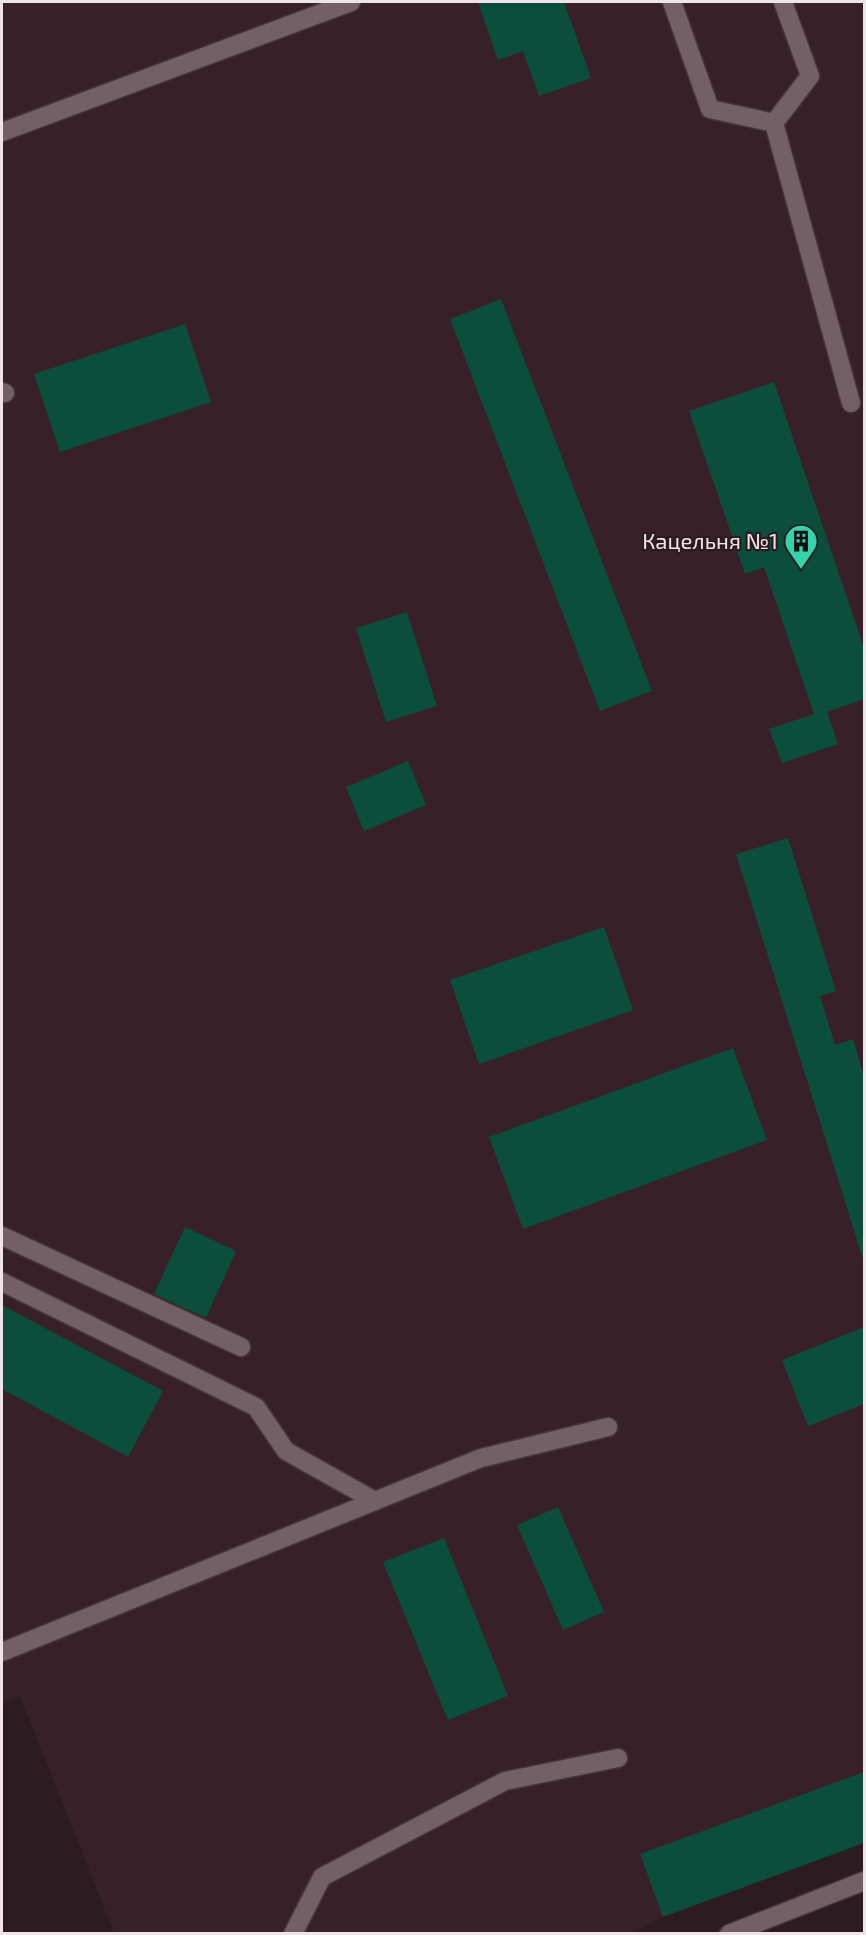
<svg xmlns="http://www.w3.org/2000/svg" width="866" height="1935" font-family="'Exo 2',sans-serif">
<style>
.built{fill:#382029}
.building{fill:#0a4e3b}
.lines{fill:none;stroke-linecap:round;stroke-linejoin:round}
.lane-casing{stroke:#45373c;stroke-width:21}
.street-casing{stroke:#45373c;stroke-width:21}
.lane{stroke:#745f66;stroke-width:18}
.street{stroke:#745f66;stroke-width:18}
.labels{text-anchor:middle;stroke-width:4.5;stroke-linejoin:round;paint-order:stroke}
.poi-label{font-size:22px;fill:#f1e4e8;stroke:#2c1b21;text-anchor:end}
</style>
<rect width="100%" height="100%" fill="#2c1b21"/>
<!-- built -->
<path class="built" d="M2 2H864V1843L663 1917 632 1933H114L20 1696 2 1703Z"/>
<!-- building -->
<g class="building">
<path d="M478 2H564L591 78 539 96 523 51 498 60Z"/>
<path d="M501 299 652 691 600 711 450 319Z"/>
<path d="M185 324 211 402 60 452 34 374Z"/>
<path d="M774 382 864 648V699L827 712 838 744 782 763 769 729 814 714 764 567 745 574 689 411Z"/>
<path d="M407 612 437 706 386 722 356 628Z"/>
<path d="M408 761 426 805 364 831 346 787Z"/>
<path d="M788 838 836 991 820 996 835 1045 853 1039 864 1076V1262L736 854Z"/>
<path d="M604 927 633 1010 479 1064 450 980Z"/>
<path d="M733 1048 767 1140 523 1229 489 1137Z"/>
<path d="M185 1227 236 1251 206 1318 154 1294Z"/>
<path d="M2 1305 163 1391 128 1457 2 1389Z"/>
<path d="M864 1327V1404L808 1426 782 1360Z"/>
<path d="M558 1507 604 1612 563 1630 517 1525Z"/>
<path d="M444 1538 508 1696 448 1720 383 1562Z"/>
<path d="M864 1772V1843L663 1917 640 1854Z"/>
</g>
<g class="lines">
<defs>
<g id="lane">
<path d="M672 2 710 109 774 123"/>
<path d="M783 2 810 76 774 123 851 403"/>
<path d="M2 132 351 2"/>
<path d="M2 392 5 393"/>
<path d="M2 1236 241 1347"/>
<path d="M2 1282 256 1407 286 1451 375 1501"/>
<path d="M2 1652 481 1458 608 1427"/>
<path d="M293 1934 322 1877 505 1781 618 1758"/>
</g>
<path id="street" d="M729 1934 864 1881"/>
</defs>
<!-- lane casing -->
<use href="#lane" class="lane-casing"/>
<!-- street casing -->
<use href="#street" class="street-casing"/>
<!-- lane -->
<use href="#lane" class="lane"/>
<!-- street -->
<use href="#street" class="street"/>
</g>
<!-- icons -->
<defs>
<symbol id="building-pin" viewBox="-11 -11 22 30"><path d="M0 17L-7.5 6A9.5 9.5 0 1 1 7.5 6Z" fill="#34d4a8" stroke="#2c1b21"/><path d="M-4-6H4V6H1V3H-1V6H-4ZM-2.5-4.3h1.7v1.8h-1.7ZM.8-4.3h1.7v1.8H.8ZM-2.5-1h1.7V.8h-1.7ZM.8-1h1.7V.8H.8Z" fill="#111"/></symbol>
</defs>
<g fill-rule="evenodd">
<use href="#building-pin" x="782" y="522" width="38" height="52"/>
</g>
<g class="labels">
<!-- poi labels -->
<g class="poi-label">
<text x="778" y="549">Кацельня №1</text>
</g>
</g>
<!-- border -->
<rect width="866" height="1935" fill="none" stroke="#f1e4e8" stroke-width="6"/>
</svg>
